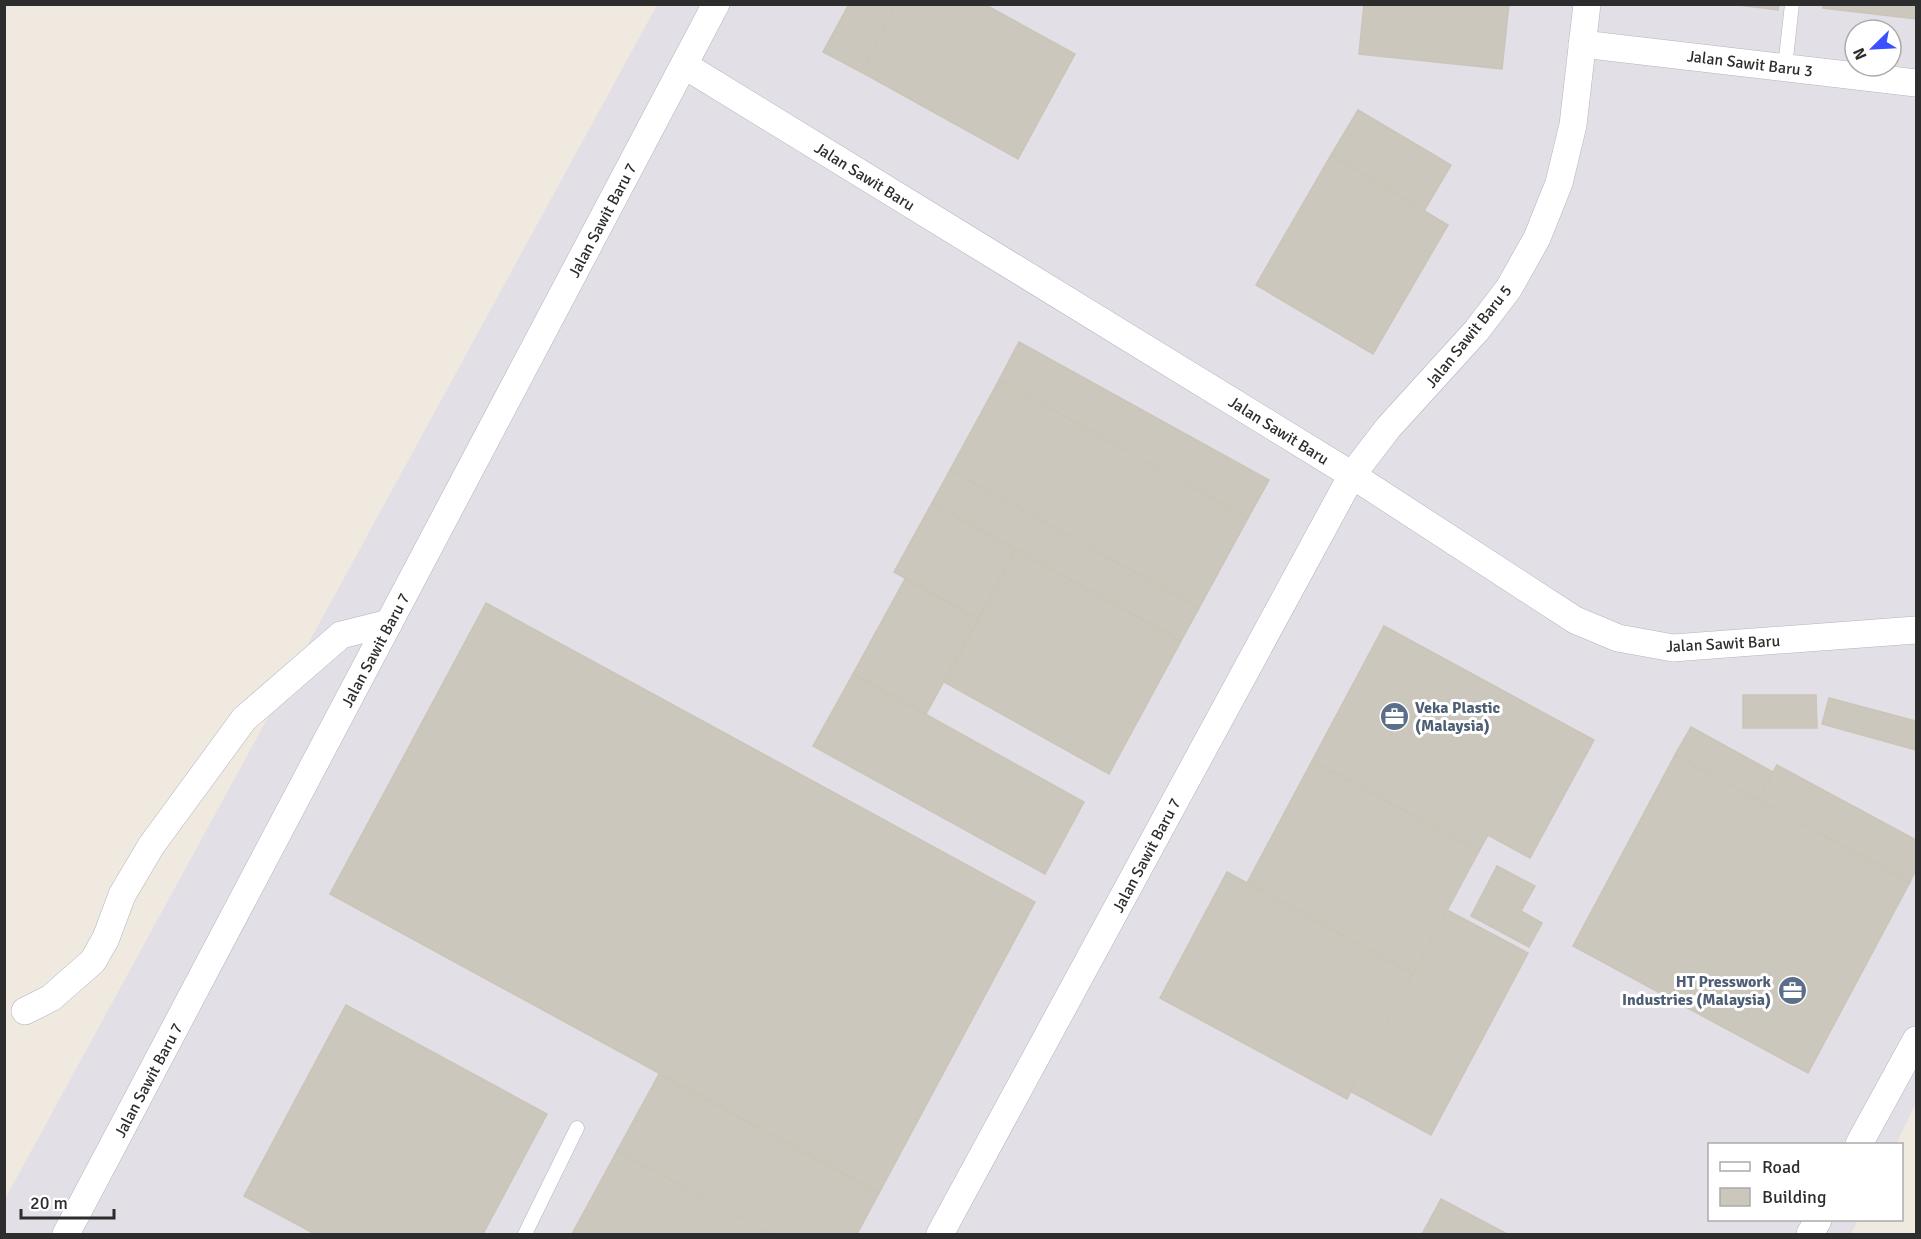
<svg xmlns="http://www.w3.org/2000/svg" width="1921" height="1239" font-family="Signika,sans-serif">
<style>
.industrial{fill:#e2dfe7;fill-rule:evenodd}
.building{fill:#cbc7bd;stroke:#cbc5b8;stroke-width:1.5}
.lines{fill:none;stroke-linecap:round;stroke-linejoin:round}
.lane-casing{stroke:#b2b4c1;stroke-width:15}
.street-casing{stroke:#b2b4c1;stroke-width:28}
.lane{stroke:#fff;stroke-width:14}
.street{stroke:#fff;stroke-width:27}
.labels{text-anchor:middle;stroke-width:6;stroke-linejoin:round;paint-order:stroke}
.street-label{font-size:16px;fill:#2d2d2d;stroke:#fff}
.service-label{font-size:16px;font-weight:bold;fill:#4e5e75;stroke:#fff;text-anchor:start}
</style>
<rect width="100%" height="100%" fill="#efe9df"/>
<!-- industrial -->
<path class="industrial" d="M657 5H1916V1103L1896 1144H1710V1220H1858L1851 1234H5V1199ZM1855 30H1891V66H1855Z"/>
<!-- building -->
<g class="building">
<path d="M849 4H897L861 72 823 52Z"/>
<path d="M897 4H984L1075 54 1018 159 861 72Z"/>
<path d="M1364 4H1509L1502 69 1359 54Z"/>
<path d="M1730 4H1779L1778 10Z"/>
<path d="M1823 4H1916V19L1823 8Z"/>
<path d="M1358 110 1451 165 1424 211 1331 155Z"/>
<path d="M1331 155 1448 225 1373 354 1256 285Z"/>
<path d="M1019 342 1269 480 1248 518 999 380Z"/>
<path d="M999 380 1248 518 1199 608 950 470Z"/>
<path d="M950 470 1199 608 1181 641 932 503Z"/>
<path d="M932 503 1016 550 978 619 894 572Z"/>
<path d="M1016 550 1181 641 1109 774 944 682Z"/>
<path d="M905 579 978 619 926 714 853 674Z"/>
<path d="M486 603 1035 902 879 1193 330 894Z"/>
<path d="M1384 626 1594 740 1530 858 1488 835 1479 851 1312 761Z"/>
<path d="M853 674 1084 802 1045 874 813 746Z"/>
<path d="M1743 695H1816L1817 728H1743Z"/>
<path d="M1829 698 1916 721V750L1822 724Z"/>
<path d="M1691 727 1773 772 1758 800 1675 755Z"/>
<path d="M1675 755 1910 882 1808 1073 1573 946Z"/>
<path d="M1312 761 1479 851 1413 974 1247 883Z"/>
<path d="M1777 765 1916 840V869L1910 882 1758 800Z"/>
<path d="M1497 866 1535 886 1521 911 1542 923 1529 947 1471 916Z"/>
<path d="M1227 872 1413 974 1347 1099 1160 998Z"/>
<path d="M1447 910 1528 953 1431 1135 1350 1091Z"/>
<path d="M346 1005 547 1114 483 1234H315L244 1196Z"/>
<path d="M659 1074 879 1193 857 1234H771L617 1151Z"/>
<path d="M617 1151 771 1234H572Z"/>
<path d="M1441 1199 1507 1234H1422Z"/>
</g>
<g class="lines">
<defs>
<g id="lane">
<path d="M1785 67 1792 4"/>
<path d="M525 1234 577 1128"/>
</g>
<g id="street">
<path d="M1582 44 1916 83"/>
<path d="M684 65 1352 475 1575 620 1618 638 1673 648 1916 630"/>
<path d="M25 1011 51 998 93 961 106 938 122 895 151 846 244 719 341 635 389 623"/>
<path d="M1859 1144 1916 1040"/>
<path d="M66 1234 716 4"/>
<path d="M940 1234 1352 475 1388 428 1477 330 1509 288 1537 238 1559 183 1573 125 1587 4"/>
<path d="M1810 1234 1818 1220"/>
</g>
</defs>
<!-- lane casing -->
<use href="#lane" class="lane-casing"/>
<!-- street casing -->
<use href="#street" class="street-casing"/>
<!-- lane -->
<use href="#lane" class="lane"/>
<!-- street -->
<use href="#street" class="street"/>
</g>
<!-- icons -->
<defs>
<symbol id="office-disc" viewBox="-11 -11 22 22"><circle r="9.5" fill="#5c6f8a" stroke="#fff"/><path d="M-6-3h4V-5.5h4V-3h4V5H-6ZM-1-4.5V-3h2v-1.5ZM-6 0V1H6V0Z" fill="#fff"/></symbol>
</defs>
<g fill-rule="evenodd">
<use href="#office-disc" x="1378" y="700" width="33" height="33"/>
<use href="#office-disc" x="1776" y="974" width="33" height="33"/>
</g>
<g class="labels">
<!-- street labels -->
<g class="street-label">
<text transform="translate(1750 63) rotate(7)" y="6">Jalan Sawit Baru 3</text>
<text transform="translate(865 176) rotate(32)" y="6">Jalan Sawit Baru</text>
<text transform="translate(602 220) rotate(-62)" y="6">Jalan Sawit Baru 7</text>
<text transform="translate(1468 336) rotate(-51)" y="6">Jalan Sawit Baru 5</text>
<text transform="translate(1279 430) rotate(32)" y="6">Jalan Sawit Baru</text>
<text transform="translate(1723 643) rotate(-3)" y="6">Jalan Sawit Baru</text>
<text transform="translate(375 650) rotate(-62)" y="6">Jalan Sawit Baru 7</text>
<text transform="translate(1146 855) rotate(-62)" y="6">Jalan Sawit Baru 7</text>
<text transform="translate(148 1080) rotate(-62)" y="6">Jalan Sawit Baru 7</text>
</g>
<!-- service labels -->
<g class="service-label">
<text x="1415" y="713">Veka Plastic<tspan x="1415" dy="18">(Malaysia)</tspan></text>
<text x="1771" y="987" text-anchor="end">HT Presswork<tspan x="1771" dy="18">Industries (Malaysia)</tspan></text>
</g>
</g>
<!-- border -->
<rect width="1921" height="1239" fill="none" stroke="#2d2d2d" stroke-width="12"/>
<!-- legend -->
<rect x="1708" y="1143" width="195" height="78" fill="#ffffff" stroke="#ababab" stroke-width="1.5"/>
<rect x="1720" y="1162" width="30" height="9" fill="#ffffff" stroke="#ababab" stroke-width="1.5"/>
<text x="1762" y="1173" font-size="18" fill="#2d2d2d">Road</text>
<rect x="1720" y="1188" width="30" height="18" fill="#cbc7bd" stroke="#ababab" stroke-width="1.5"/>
<text x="1762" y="1203" font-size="18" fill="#2d2d2d">Building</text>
<!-- north arrow -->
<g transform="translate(1873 48) rotate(246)"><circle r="28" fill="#ffffff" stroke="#ababab" stroke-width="1.5"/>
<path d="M0-4.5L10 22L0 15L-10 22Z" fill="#3b50ff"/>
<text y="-9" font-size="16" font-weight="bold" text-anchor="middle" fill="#2d2d2d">N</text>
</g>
<!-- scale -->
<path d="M21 1209v9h93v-9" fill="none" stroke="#2d2d2d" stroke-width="3"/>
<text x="30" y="1209" font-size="18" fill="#2d2d2d" stroke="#ffffff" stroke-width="4.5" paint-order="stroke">20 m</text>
</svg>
